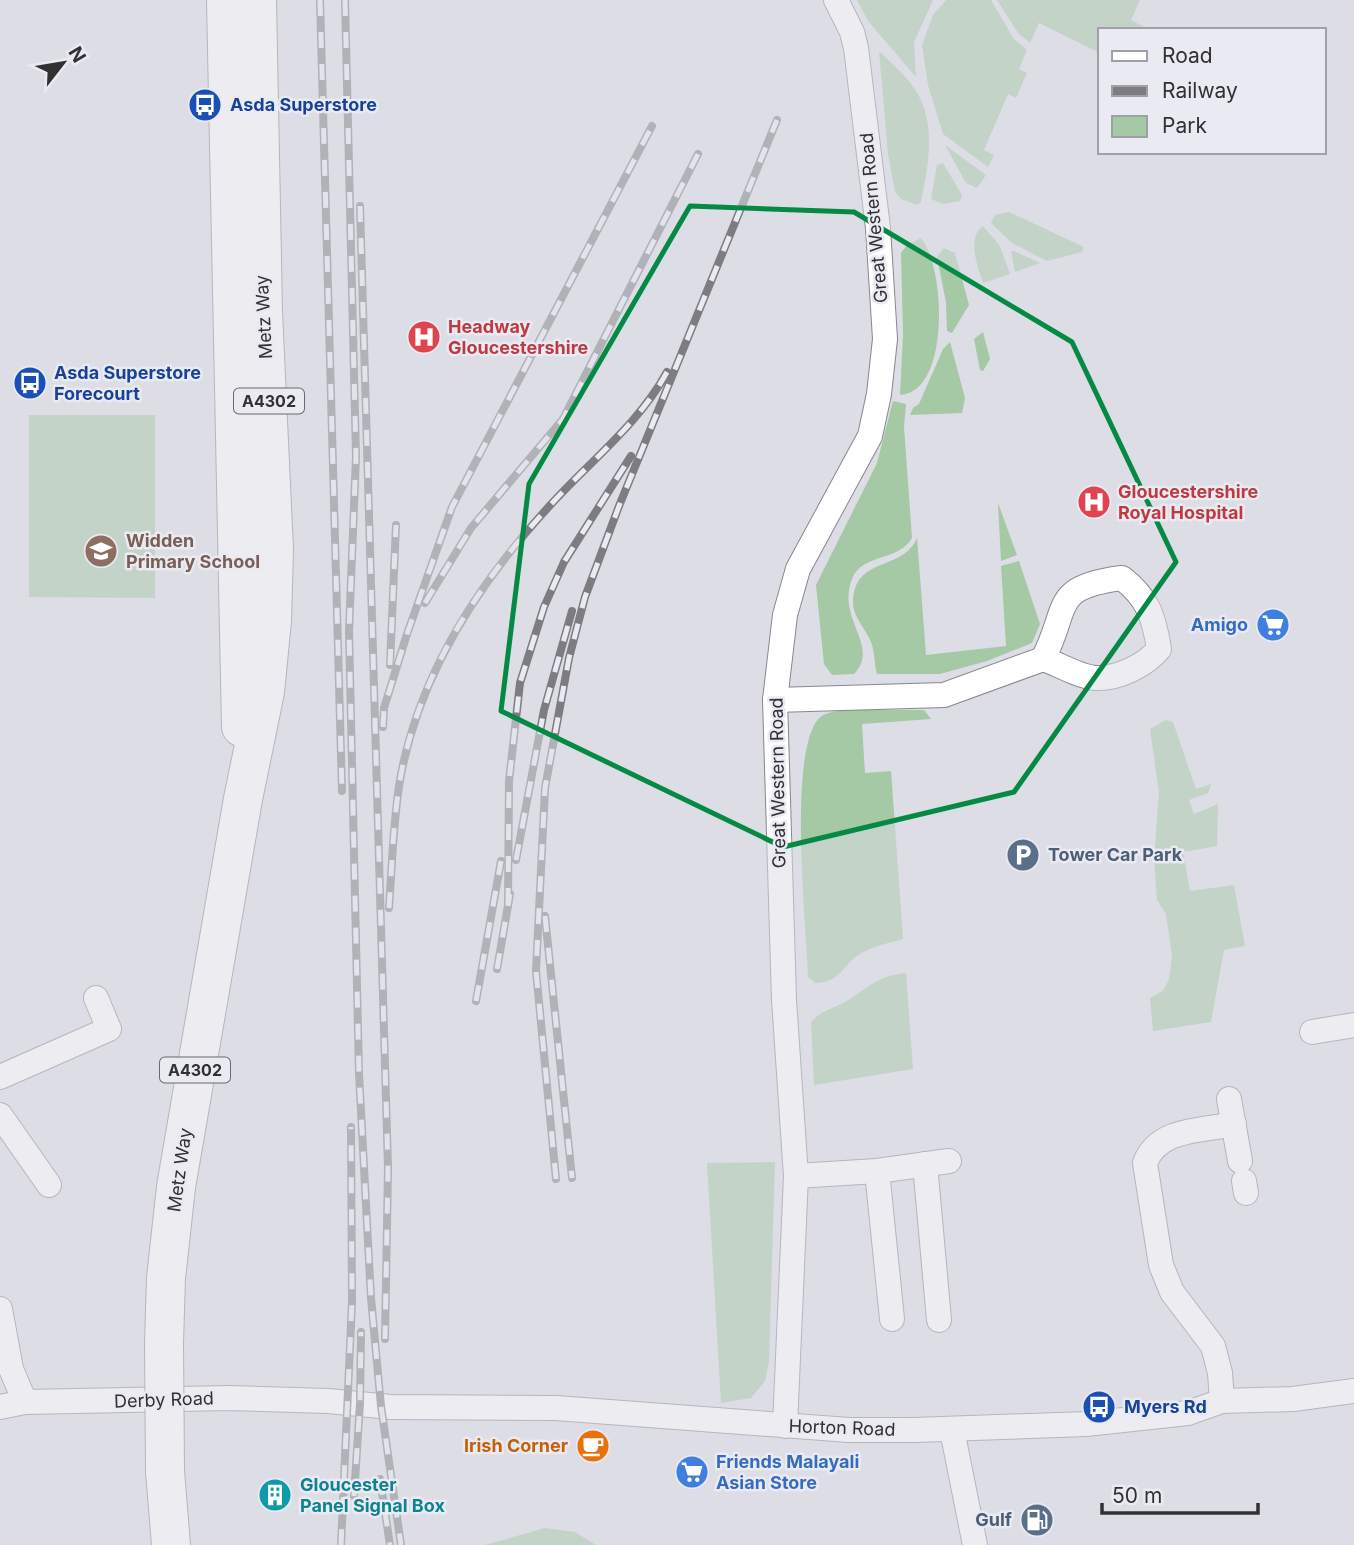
<svg xmlns="http://www.w3.org/2000/svg" width="1354" height="1545" font-family="Inter,sans-serif">
<style>
.green{fill:#a5c8a5}
.lines{fill:none;stroke-linecap:round;stroke-linejoin:round}
.minor-casing{stroke:#88878f;stroke-width:26}
.primary-casing{stroke:#88878f;stroke-width:40}
.minor{stroke:#fff;stroke-width:24}
.primary{stroke:#fff;stroke-width:38}
.rail-casing{stroke:#7c7c81;stroke-width:8}
.rail{stroke:#eaeaf3;stroke-width:5;stroke-dasharray:16;stroke-linecap:butt}
.primary-bridge-casing{stroke:#88878f;stroke-width:40;stroke-linecap:butt}
.primary-bridge{stroke:#fff;stroke-width:38}
.marked{fill:none;stroke:#058a46;stroke-width:5;stroke-linejoin:round}
.labels{text-anchor:middle;stroke-width:5;stroke-linejoin:round;paint-order:stroke}
.shield{fill:#eaeaf3;stroke:#68686d;stroke-width:2}
.shield-label{font-size:16px;font-weight:bold;fill:#313134}
.transit-label{font-size:18px;font-weight:bold;fill:#164399;stroke:#eaeaf3;text-anchor:start}
.street-label{font-size:18px;fill:#313134;stroke:#eaeaf3}
.health-label{font-size:18px;font-weight:bold;fill:#be3a42;stroke:#eaeaf3;text-anchor:start}
.education-label{font-size:18px;font-weight:bold;fill:#785e54;stroke:#eaeaf3;text-anchor:start}
.shop-label{font-size:18px;font-weight:bold;fill:#366cbe;stroke:#eaeaf3;text-anchor:end}
.service-label{font-size:18px;font-weight:bold;fill:#4e5e75;stroke:#eaeaf3;text-anchor:start}
.food-label{font-size:18px;font-weight:bold;fill:#c56008;stroke:#eaeaf3;text-anchor:end}
.culture-label{font-size:18px;font-weight:bold;fill:#0d838f;stroke:#eaeaf3;text-anchor:start}
</style>
<rect width="100%" height="100%" fill="#dddde6"/>
<!-- green -->
<g class="green">
<path d="M857 0H933L914 42 916 77 868 21Z"/>
<path d="M946 0H991L1014 39 1027 50 1019 69 1027 73 1016 98 1008 94 984 150 994 155 988 167 943 134 928 85 922 45 933 15Z"/>
<path d="M997 0H1140L1131 20 1150 30H1100V53L1039 23 1030 43 1018 33Z"/>
<path d="M879 51C891 63 907 76 916 91 937 126 928 165 921 202L917 205 901 199 895 192 888 154Z"/>
<path d="M945 145 986 175 977 188 966 183Z"/>
<path d="M943 163 962 195 960 201 943 204 931 199 937 165Z"/>
<path d="M1009 212 1084 247 1082 252 1047 261 1012 243 991 223 995 215Z"/>
<path d="M983 226 1000 246 1010 274 983 283C978 266 966 239 983 226Z"/>
<path d="M921 238C946 268 950 393 900 395L903 334 901 253 907 245Z"/>
<path d="M944 248 955 253 969 305 952 333 947 331 946 302 937 257Z"/>
<path d="M1011 251H1014L1040 263 1015 272Z"/>
<path d="M983 332 990 359 983 371 980 370 974 339Z"/>
<path d="M950 342 965 398 962 413 910 415 913 408 919 404 943 349Z"/>
<path d="M893 401 906 404 904 427 912 538C898 562 862 553 852 579 836 620 881 645 854 674L832 675 824 664 816 585 877 463Z"/>
<path d="M29 415H155V598L29 597Z"/>
<path d="M998 503 1017 555 1001 561Z"/>
<path d="M917 538 926 655 1006 646 1001 566 1019 561 1040 624 1032 643 987 661 940 674H877C874 663 875 652 871 642 866 629 853 617 853 603 854 555 903 572 917 538Z"/>
<path d="M844 710H924L931 719 862 724 865 773 891 771 903 939C889 943 873 946 860 954 841 965 843 982 815 983L808 977C806 922 789 764 816 722 822 712 834 712 844 710Z"/>
<path d="M1166 720 1173 722 1196 789 1211 784 1208 793 1189 800 1194 814 1218 804 1217 846 1183 852 1190 891 1234 885 1245 946 1224 950 1211 1022 1153 1031 1150 998 1163 991 1169 979 1172 956 1166 914 1157 900 1154 858 1159 793 1150 729Z"/>
<path d="M906 973 913 1069 814 1085 811 1022C822 1010 832 1009 845 1002 869 988 876 976 906 973Z"/>
<path d="M775 1162 769 1362 765 1381 751 1398 721 1403 707 1163Z"/>
<path d="M545 1528 575 1532 596 1545H485Z"/>
</g>
<g class="lines">
<defs>
<g id="minor">
<path d="M1122 578C1148 598 1154 617 1159 649 1146 665 1118 679 1096 678 1079 677 1059 664 1043 659 1070 607 1050 587 1122 578Z"/>
<path d="M775 700 944 695 1043 659"/>
<path d="M1312 1032 1354 1025"/>
<path d="M0 1077 109 1029 96 998"/>
<path d="M1229 1099 1240 1161"/>
<path d="M0 1115 49 1185"/>
<path d="M925 1164 939 1320"/>
<path d="M877 1171 892 1319"/>
<path d="M796 1176 877 1171 949 1161"/>
<path d="M1244 1181 1246 1193"/>
<path d="M0 1309 11 1369 25 1402"/>
<path d="M1222 1401 1220 1373 1213 1346 1172 1292 1161 1265 1145 1163C1158 1128 1201 1131 1234 1124"/>
<path d="M0 1407 25 1402 229 1398 328 1401 391 1407 556 1408 849 1430H914L1086 1424 1188 1413 1222 1401 1293 1399 1354 1391"/>
<path d="M785 1426 796 1176 784 1000 775 700 785 615 798 569 870 436 879 394 885 339 878 228 856 48 852 32 836 0"/>
<path d="M952 1430 975 1545"/>
</g>
<g id="primary">
<path d="M226 0 241 727"/>
<path d="M164 1343 166 1278 176 1187 243 799 265 692 272 621 274 550 263 312 257 0"/>
<path d="M165 1471 171 1545"/>
</g>
</defs>
<!-- minor casing -->
<use href="#minor" class="minor-casing"/>
<!-- primary casing -->
<use href="#primary" class="primary-casing"/>
<!-- minor -->
<use href="#minor" class="minor"/>
<!-- primary -->
<use href="#primary" class="primary"/>
<defs>
<g id="rail">
<path d="M320 0 342 791"/>
<path d="M345 0 356 456 349 631 359 1074 371 1298 381 1406 401 1545"/>
<path d="M360 206 388 1168 385 1339"/>
<path d="M425 603 471 528 563 419 698 154"/>
<path d="M390 665 396 525"/>
<path d="M383 727 384 708 407 634 452 507 652 126"/>
<path d="M516 860 544 710 572 611"/>
<path d="M508 904 509 781 520 683 544 607 564 562 631 456"/>
<path d="M389 908C392 866 393 822 400 780 419 672 481 579 555 500 593 459 640 422 667 372"/>
<path d="M545 916 572 1178"/>
<path d="M497 969 510 894"/>
<path d="M476 1001 501 861"/>
<path d="M556 1179 536 971 545 788 569 658 585 597 619 506 777 120"/>
<path d="M380 1479 390 1545"/>
<path d="M354 1496 360 1403 361 1332"/>
<path d="M341 1545 352 1302 351 1127"/>
</g>
</defs>
<!-- rail casing -->
<use href="#rail" class="rail-casing"/>
<!-- rail -->
<use href="#rail" class="rail"/>
<defs>
<path id="primary-bridge" d="M164 1343 165 1471"/>
</defs>
<!-- primary-bridge casing -->
<use href="#primary-bridge" class="primary-bridge-casing"/>
<!-- primary-bridge -->
<use href="#primary-bridge" class="primary-bridge"/>
</g>
<!-- marked area -->
<path d="M0 0H1354V1545H0ZM690 206 854 212 1072 342 1176 562 1014 792 783 847 501 711 529 484Z" fill="#dddde6" fill-opacity=".55" fill-rule="evenodd"/>
<path class="marked" d="M690 206 854 212 1072 342 1176 562 1014 792 783 847 501 711 529 484Z"/>
<!-- icons -->
<defs>
<symbol id="bus-disc" viewBox="-11 -11 22 22"><circle r="9.5" fill="#1a4fb4" stroke="#eaeaf3"/><path d="M-5-6H5V4H4V6H2V4H-2V6H-4V4H-5ZM-3.5-4V0h7V-4ZM-3.5 1.2v1.5H-2V1.2ZM2 1.2v1.5H3.5V1.2Z" fill="#fff"/></symbol>
<symbol id="hospital-disc" viewBox="-11 -11 22 22"><circle r="9.5" fill="#e0444e" stroke="#eaeaf3"/><path d="M-5-5h3v3.5h4V-5h3V5h-3V1.5h-4V5h-3Z" fill="#fff"/></symbol>
<symbol id="school-disc" viewBox="-11 -11 22 22"><circle r="9.5" fill="#8d6e63" stroke="#eaeaf3"/><path d="M0-5L7-2L0 1L-7-2ZM-4 1L0 2.5L4 1V4Q0 6-4 4Z" fill="#fff"/></symbol>
<symbol id="supermarket-disc" viewBox="-11 -11 22 22"><circle r="9.5" fill="#3f7fe0" stroke="#eaeaf3"/><path d="M-6-5.5h2.5l.6 2H6L4.5 2H-2.5L-4.4-4H-6ZM-1.5 3.2a1.3 1.3 0 1 0 .1 0ZM3 3.2a1.3 1.3 0 1 0 .1 0Z" fill="#fff"/></symbol>
<symbol id="parking-disc" viewBox="-11 -11 22 22"><circle r="9.5" fill="#5c6f8a" stroke="#eaeaf3"/><path d="M-3.5-5.5H1a3.5 3.5 0 0 1 0 7H-1V5.5H-3.5ZM-1-3.4V-.6H.8a1.4 1.4 0 0 0 0-2.8Z" fill="#fff"/></symbol>
<symbol id="cafe-disc" viewBox="-11 -11 22 22"><circle r="9.5" fill="#e8710a" stroke="#eaeaf3"/><path d="M-5.5-4.5H6V0H3Q3 3.5 0 3.5H-2.5Q-5.5 3.5-5.5 0ZM3-3.2v2h1.7v-2ZM-6 4.5H4V6H-6Z" fill="#fff"/></symbol>
<symbol id="building-disc" viewBox="-11 -11 22 22"><circle r="9.5" fill="#0f9aa8" stroke="#eaeaf3"/><path d="M-4-6H4V6H1V3H-1V6H-4ZM-2.5-4.3h1.7v1.8h-1.7ZM.8-4.3h1.7v1.8H.8ZM-2.5-1h1.7V.8h-1.7ZM.8-1h1.7V.8H.8Z" fill="#fff"/></symbol>
<symbol id="fuel-disc" viewBox="-11 -11 22 22"><circle r="9.5" fill="#5c6f8a" stroke="#eaeaf3"/><path d="M-5.5-6h7V0h2V4h1.3V-2.5L3-4.5l.8-.8L6-3V5H2.5V1h-1V6h-7ZM-4.2-4.7v3.2H.2V-4.7Z" fill="#fff"/></symbol>
</defs>
<g fill-rule="evenodd">
<use href="#bus-disc" x="186" y="86" width="38" height="38"/>
<use href="#hospital-disc" x="405" y="318" width="38" height="38"/>
<use href="#bus-disc" x="11" y="364" width="38" height="38"/>
<use href="#hospital-disc" x="1075" y="483" width="38" height="38"/>
<use href="#school-disc" x="82" y="532" width="38" height="38"/>
<use href="#supermarket-disc" x="1254" y="606" width="38" height="38"/>
<use href="#parking-disc" x="1004" y="836" width="38" height="38"/>
<use href="#bus-disc" x="1080" y="1388" width="38" height="38"/>
<use href="#cafe-disc" x="574" y="1427" width="38" height="38"/>
<use href="#supermarket-disc" x="673" y="1453" width="38" height="38"/>
<use href="#building-disc" x="256" y="1476" width="38" height="38"/>
<use href="#fuel-disc" x="1018" y="1501" width="38" height="38"/>
</g>
<g class="labels">
<!-- shield labels -->
<g class="shield">
<rect x="234" y="388.5" width="70" height="25" rx="5"/>
<rect x="160" y="1057.5" width="70" height="25" rx="5"/>
</g>
<g class="shield-label">
<text x="269" y="407">A4302</text>
<text x="195" y="1076">A4302</text>
</g>
<!-- transit labels -->
<g class="transit-label">
<text x="230" y="111">Asda Superstore</text>
<text x="54" y="379">Asda Superstore<tspan x="54" dy="21">Forecourt</tspan></text>
<text x="1124" y="1413">Myers Rd</text>
</g>
<!-- street labels -->
<g class="street-label">
<text transform="translate(874 218) rotate(-95)" y="6">Great Western Road</text>
<text transform="translate(264 317) rotate(-93)" y="6">Metz Way</text>
<text transform="translate(778 783) rotate(-91)" y="6">Great Western Road</text>
<text transform="translate(180 1170) rotate(-82)" y="6">Metz Way</text>
<text transform="translate(164 1400) rotate(-2)" y="6">Derby Road</text>
<text transform="translate(842 1428) rotate(2)" y="6">Horton Road</text>
</g>
<!-- health labels -->
<g class="health-label">
<text x="448" y="333">Headway<tspan x="448" dy="21">Gloucestershire</tspan></text>
<text x="1118" y="498">Gloucestershire<tspan x="1118" dy="21">Royal Hospital</tspan></text>
</g>
<!-- education labels -->
<g class="education-label">
<text x="126" y="547">Widden<tspan x="126" dy="21">Primary School</tspan></text>
</g>
<!-- shop labels -->
<g class="shop-label">
<text x="1248" y="631">Amigo</text>
<text x="716" y="1468" text-anchor="start">Friends Malayali<tspan x="716" dy="21">Asian Store</tspan></text>
</g>
<!-- service labels -->
<g class="service-label">
<text x="1048" y="861">Tower Car Park</text>
<text x="1012" y="1526" text-anchor="end">Gulf</text>
</g>
<!-- food labels -->
<g class="food-label">
<text x="568" y="1452">Irish Corner</text>
</g>
<!-- culture labels -->
<g class="culture-label">
<text x="300" y="1491">Gloucester<tspan x="300" dy="21">Panel Signal Box</tspan></text>
</g>
</g>
<!-- legend -->
<rect x="1098" y="28" width="228" height="126" fill="#eaeaf3" stroke="#a0a0a7" stroke-width="2"/>
<rect x="1112" y="51" width="35" height="10" fill="#ffffff" stroke="#a0a0a7" stroke-width="2"/>
<text x="1162" y="63" font-size="21" fill="#313134">Road</text>
<rect x="1112" y="86" width="35" height="10" fill="#7c7c81" stroke="#a0a0a7" stroke-width="2"/>
<text x="1162" y="98" font-size="21" fill="#313134">Railway</text>
<rect x="1112" y="116" width="35" height="21" fill="#a5c8a5" stroke="#a0a0a7" stroke-width="2"/>
<text x="1162" y="133" font-size="21" fill="#313134">Park</text>
<!-- north arrow -->
<g transform="translate(63 63) rotate(59)" stroke="#eaeaf3" stroke-width="5" paint-order="stroke">
<path d="M0-5L12 26L0 18L-12 26Z" fill="#313134"/>
<text y="-10" font-size="19" font-weight="bold" text-anchor="middle" fill="#313134">N</text>
</g>
<!-- scale -->
<path d="M1102 1503v10h156v-10" fill="none" stroke="#313134" stroke-width="3.5"/>
<text x="1112" y="1503" font-size="21" fill="#313134" stroke="#eaeaf3" stroke-width="5" paint-order="stroke">50 m</text>
</svg>
